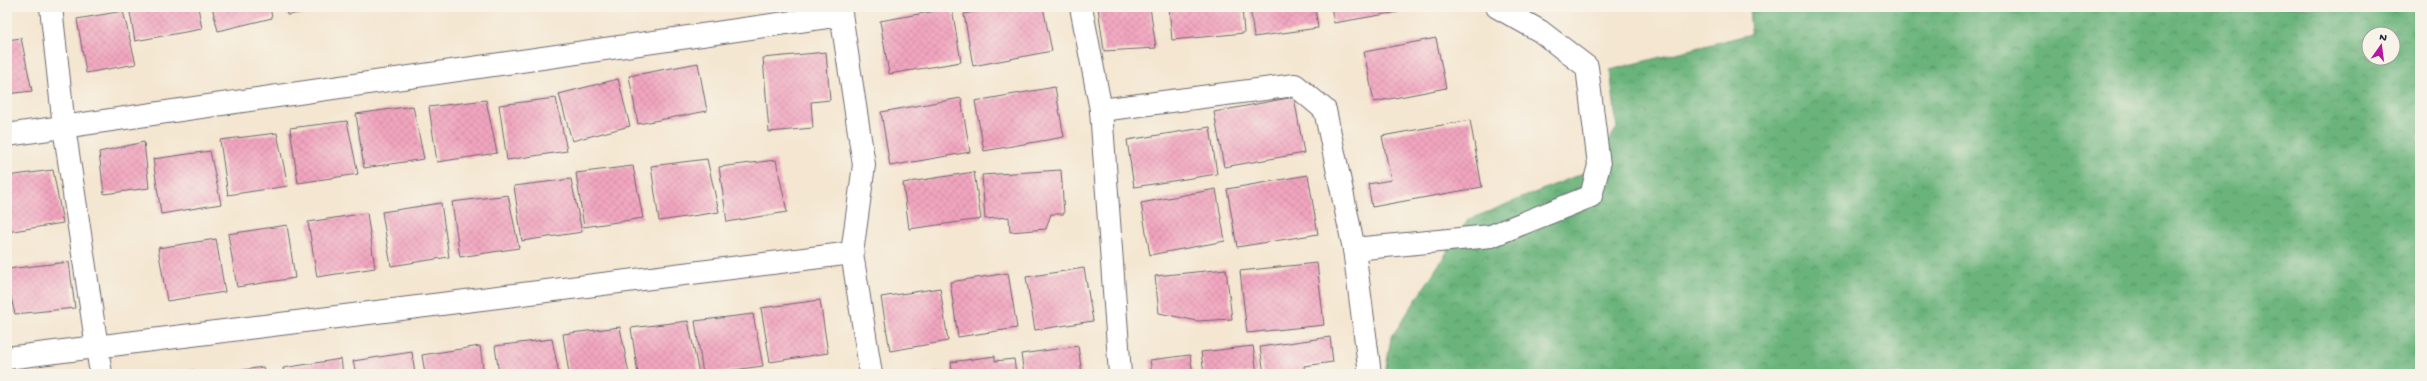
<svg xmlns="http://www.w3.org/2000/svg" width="2427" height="381" font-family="'Gochi Hand',sans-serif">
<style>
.forest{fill:url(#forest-crowns);stroke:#466b5c;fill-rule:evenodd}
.building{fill:url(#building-cross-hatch)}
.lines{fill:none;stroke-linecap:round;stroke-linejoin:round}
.minor-casing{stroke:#6c676f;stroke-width:24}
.minor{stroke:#fff;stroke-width:22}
</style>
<defs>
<pattern id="forest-crowns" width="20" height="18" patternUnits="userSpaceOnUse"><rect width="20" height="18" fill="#6ab47c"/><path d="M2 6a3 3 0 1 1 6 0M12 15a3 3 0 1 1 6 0" fill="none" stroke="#579267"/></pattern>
<pattern id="building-cross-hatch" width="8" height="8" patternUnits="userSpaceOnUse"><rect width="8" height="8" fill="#f2a5bf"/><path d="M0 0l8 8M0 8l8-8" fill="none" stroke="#cf8ea5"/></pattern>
</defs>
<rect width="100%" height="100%" fill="#f7f3e8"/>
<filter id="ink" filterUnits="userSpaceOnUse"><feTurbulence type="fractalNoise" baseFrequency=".025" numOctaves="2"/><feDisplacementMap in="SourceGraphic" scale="8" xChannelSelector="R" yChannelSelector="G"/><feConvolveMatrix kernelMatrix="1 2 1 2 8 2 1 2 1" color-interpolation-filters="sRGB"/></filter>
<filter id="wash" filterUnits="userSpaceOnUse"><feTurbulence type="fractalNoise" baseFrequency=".012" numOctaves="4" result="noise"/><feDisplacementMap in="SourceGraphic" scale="16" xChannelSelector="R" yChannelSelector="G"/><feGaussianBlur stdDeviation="0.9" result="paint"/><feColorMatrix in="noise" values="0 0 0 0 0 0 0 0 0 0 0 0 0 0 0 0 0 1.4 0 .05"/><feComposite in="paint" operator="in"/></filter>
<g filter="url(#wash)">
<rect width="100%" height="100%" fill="#f4e6d0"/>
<!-- forest -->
<path class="forest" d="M1749 7H2420V374H1385L1391 338 1468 220 1588 171 1617 128 1610 70 1751 34ZM2369 34H2393V58H2369Z"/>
<g id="blocks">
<!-- building -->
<g class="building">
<path d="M129 7H198L202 29 135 41Z"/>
<path d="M212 7H270L272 18 218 31Z"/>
<path d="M286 7H333V8L287 15Z"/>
<path d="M1000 7H1043L1052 51 973 66 964 14Z"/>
<path d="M1098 7H1150L1156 48 1104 51Z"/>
<path d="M1169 7H1242L1244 33 1172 40Z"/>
<path d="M1250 7H1315L1318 28 1254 37Z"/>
<path d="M1331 7H1397L1398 12 1334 23Z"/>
<path d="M952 8 961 62 889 74 880 21Z"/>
<path d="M123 11 136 64 86 73 77 19Z"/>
<path d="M21 38 32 91 7 94V40Z"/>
<path d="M1436 38 1446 88 1374 102 1364 52Z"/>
<path d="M826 52 830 100 811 102 813 128 769 132 763 58Z"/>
<path d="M698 63 707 111 638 124 629 76Z"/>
<path d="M618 79 630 126 572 141 559 94Z"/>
<path d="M1055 87 1064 137 984 151 975 101Z"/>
<path d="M1294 97 1304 153 1224 167 1214 112Z"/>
<path d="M556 98 567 151 507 160 499 105Z"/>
<path d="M961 98 970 152 890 166 881 112Z"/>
<path d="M486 100 497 153 437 162 429 107Z"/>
<path d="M413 106 424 159 364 168 356 114Z"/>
<path d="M1470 120 1482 187 1372 207 1368 184 1391 180 1382 136Z"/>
<path d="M347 121 358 174 298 183 290 128Z"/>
<path d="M1210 127 1217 174 1134 187 1127 140Z"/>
<path d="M277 133 288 186 228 195 220 140Z"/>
<path d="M144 142 149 188 104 194 99 152Z"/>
<path d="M210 151 221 204 161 214 153 159Z"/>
<path d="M707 159 719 212 659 221 651 166Z"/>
<path d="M776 160 787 212 727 222 719 167Z"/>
<path d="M633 166 643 218 584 227 576 173Z"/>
<path d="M53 170 63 223 7 232V176Z"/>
<path d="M1061 170 1064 214H1051L1046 229 1010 232 1009 217 985 219 982 175Z"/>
<path d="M974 172 981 219 909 229 903 183Z"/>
<path d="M1308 175 1318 234 1237 247 1227 189Z"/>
<path d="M571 179 582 232 522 241 514 186Z"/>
<path d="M1216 189 1225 241 1150 255 1141 203Z"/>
<path d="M508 195 519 248 460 257 452 202Z"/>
<path d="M441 203 449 257 391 266 382 212Z"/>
<path d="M367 213 375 268 317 277 308 222Z"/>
<path d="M287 225 295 278 237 287 228 234Z"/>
<path d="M216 239 225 292 167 301 158 248Z"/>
<path d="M69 262 75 308 15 314 7 281V269Z"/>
<path d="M1317 263 1324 325 1247 333 1240 271Z"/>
<path d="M1084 268 1093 321 1035 330 1026 277Z"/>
<path d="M1226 269 1232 319 1197 321 1159 313 1155 276Z"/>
<path d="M1008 273 1017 328 958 337 950 282Z"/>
<path d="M940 288 948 341 890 351 881 297Z"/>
<path d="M820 300 828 353 770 362 761 308Z"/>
<path d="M753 314 763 366 703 374 695 321Z"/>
<path d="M688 321 699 374H638L631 328Z"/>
<path d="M620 327 629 374H569L563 334Z"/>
<path d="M1330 337 1333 362 1304 366 1305 374H1264L1260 347Z"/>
<path d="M552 339 559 374H499L495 346Z"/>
<path d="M480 346 484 374H425L422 355Z"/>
<path d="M1078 346 1082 374H1024L1021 354Z"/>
<path d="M1253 346 1257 373 1204 374 1201 352Z"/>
<path d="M412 352 415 374H356L353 361Z"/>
<path d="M1190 355 1193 374H1152L1150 360Z"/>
<path d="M995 356V361L1014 359 1016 374H952L951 362Z"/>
<path d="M341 359 343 374H284L283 368Z"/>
<path d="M263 367 265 374H224V373Z"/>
<path d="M194 370V374H174V373Z"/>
<path d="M946 371V374H933V373Z"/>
</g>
</g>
</g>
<g filter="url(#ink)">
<use href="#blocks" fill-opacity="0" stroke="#6c676f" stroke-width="1"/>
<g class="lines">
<defs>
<g id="minor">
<path d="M51 7 64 127 101 374"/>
<path d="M840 7 864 165 852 253 871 374"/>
<path d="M1081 7 1101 110 1120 374"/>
<path d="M1101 110 1295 85 1325 110 1354 249 1370 374"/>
<path d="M7 135 841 15"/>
<path d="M1354 249 1491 236 1591 196 1599 165 1587 67 1540 31 1497 7"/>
<path d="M7 358 852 253"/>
</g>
</defs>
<!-- minor casing -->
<use href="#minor" class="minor-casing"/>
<!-- minor -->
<use href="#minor" class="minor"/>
</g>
</g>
<!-- margin -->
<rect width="2427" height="381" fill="none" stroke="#f7f3e8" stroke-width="24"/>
<!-- north arrow -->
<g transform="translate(2381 46) rotate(14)"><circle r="19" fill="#f7f3e8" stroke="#a29fa3"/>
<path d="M0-3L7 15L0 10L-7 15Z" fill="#b5179e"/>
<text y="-6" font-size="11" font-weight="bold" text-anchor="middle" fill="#22223b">N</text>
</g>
</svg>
